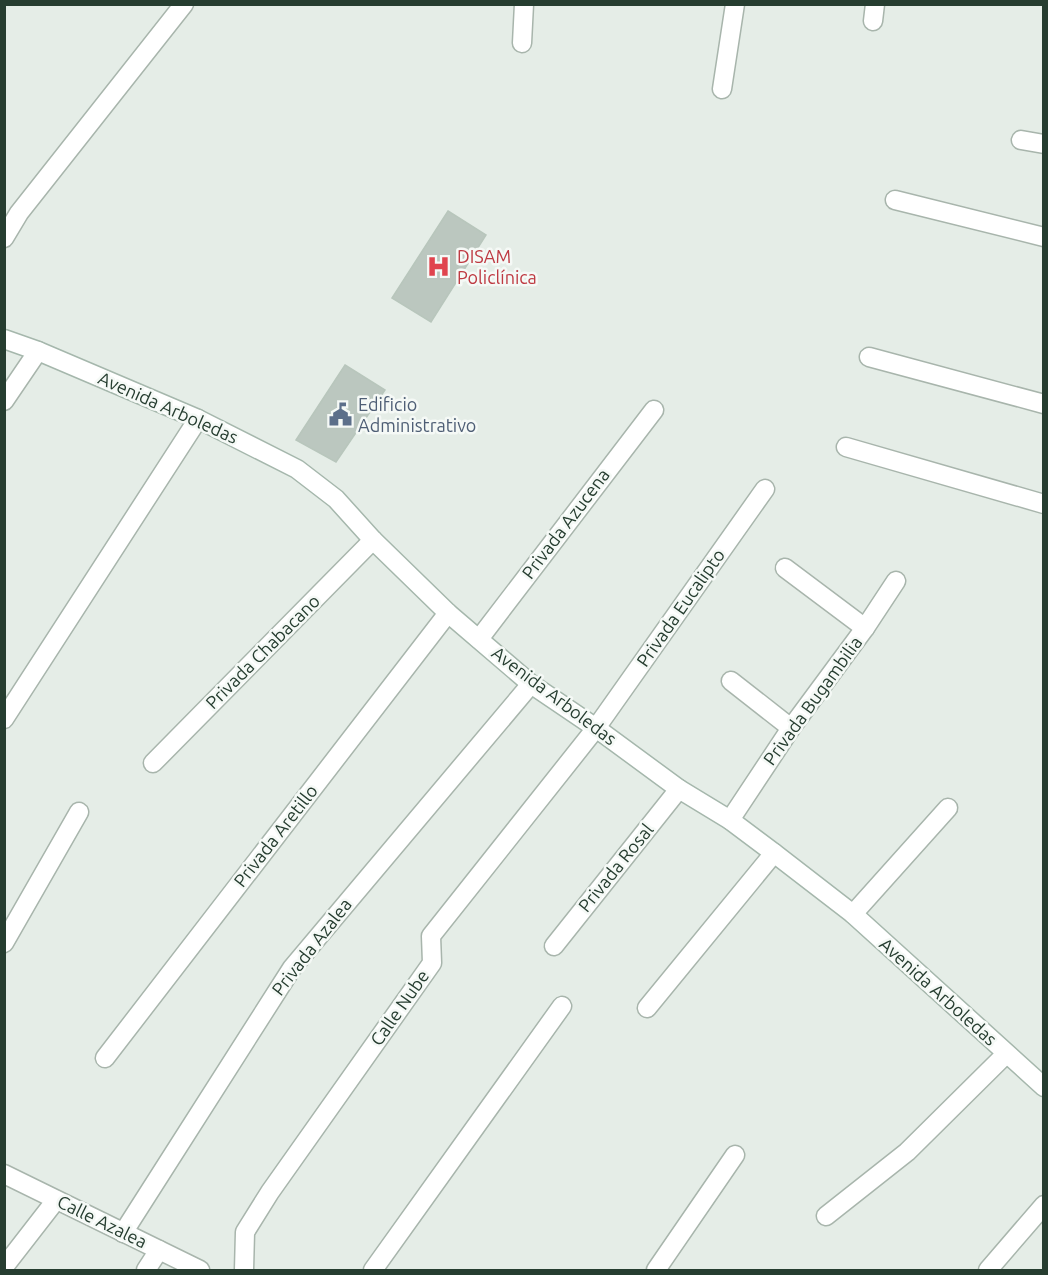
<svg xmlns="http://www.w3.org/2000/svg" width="1048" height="1275" font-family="Ubuntu,sans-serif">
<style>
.building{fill:#bbc7bf;stroke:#b8c6bc;stroke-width:1.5}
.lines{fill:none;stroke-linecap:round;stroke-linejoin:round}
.street-casing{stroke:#a8b5ac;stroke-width:21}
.secondary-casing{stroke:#a5b7ac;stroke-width:21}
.street{stroke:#fff;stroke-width:18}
.secondary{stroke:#fff;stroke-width:18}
.labels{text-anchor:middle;stroke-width:5;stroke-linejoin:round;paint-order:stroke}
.health-label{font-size:18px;fill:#be3a42;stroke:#f5f9f6;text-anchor:start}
.service-label{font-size:18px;fill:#4e5e75;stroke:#f5f9f6;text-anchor:start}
.street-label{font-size:18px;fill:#263d30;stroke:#f5f9f6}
</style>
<rect width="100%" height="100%" fill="#e5ede7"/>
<!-- building -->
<g class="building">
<path d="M448 211 486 235 431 322 392 298Z"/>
<path d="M345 365 385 390 336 462 296 440Z"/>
</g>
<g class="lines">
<defs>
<g id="street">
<path d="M873 21 875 4"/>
<path d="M522 43 524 4"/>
<path d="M722 89 735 4"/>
<path d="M1021 140 1044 144"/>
<path d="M895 200 1044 237"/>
<path d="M4 238 19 213 184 4"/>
<path d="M869 357 1044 404"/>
<path d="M4 401 38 351"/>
<path d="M846 447 1044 504"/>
<path d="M785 568 865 628"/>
<path d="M479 639 654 410"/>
<path d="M731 681 791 728"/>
<path d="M4 719 198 419"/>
<path d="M153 763 373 540"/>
<path d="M730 820 791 728 865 628 896 581"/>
<path d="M853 914 948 808"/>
<path d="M4 943 79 812"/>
<path d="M554 946 679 789"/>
<path d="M647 1008 774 853"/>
<path d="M105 1058 448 613"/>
<path d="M4 1174 200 1270"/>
<path d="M826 1216 907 1152 1006 1054"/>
<path d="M123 1233 292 968 531 684"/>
<path d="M4 1267 56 1200"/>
<path d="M146 1270 159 1250"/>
<path d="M244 1270 245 1232 270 1192 432 963 431 936 596 728 765 489"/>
<path d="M373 1270 562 1006"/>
<path d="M656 1270 735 1155"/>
<path d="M988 1270 1044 1205"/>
</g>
<path id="secondary" d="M4 339 38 351 198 419 297 469 336 499 373 540 448 613 531 684 596 728 679 789 730 820 774 853 853 914 1044 1087"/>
</defs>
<!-- street casing -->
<use href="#street" class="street-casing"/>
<!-- secondary casing -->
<use href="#secondary" class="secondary-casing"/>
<!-- street -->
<use href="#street" class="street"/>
<!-- secondary -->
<use href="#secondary" class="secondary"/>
</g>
<!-- icons -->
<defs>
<symbol id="hospital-bare" viewBox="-9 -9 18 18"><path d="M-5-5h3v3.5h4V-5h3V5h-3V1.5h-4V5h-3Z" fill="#e0444e" stroke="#f5f9f6" stroke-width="2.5" paint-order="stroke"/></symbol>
<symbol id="civic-bare" viewBox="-9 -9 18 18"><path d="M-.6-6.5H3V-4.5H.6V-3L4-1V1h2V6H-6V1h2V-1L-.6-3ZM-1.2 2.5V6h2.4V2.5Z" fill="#5c6f8a" stroke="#f5f9f6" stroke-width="2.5" paint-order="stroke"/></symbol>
</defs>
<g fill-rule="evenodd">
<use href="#hospital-bare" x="422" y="250" width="33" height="33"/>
<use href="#civic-bare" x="324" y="398" width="33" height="33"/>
</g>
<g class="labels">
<!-- health labels -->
<g class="health-label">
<text x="457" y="263">DISAM<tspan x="457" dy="21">Policlínica</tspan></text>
</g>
<!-- service labels -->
<g class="service-label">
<text x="358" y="411">Edificio<tspan x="358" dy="21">Administrativo</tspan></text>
</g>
<!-- street labels -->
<g class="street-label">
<text transform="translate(168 408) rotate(24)" y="6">Avenida Arboledas</text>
<text transform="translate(566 524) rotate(-53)" y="6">Privada Azucena</text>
<text transform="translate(681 608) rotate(-55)" y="6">Privada Eucalipto</text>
<text transform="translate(263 652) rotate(-45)" y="6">Privada Chabacano</text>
<text transform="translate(554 696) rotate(37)" y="6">Avenida Arboledas</text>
<text transform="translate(813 701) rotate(-54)" y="6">Privada Bugambilia</text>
<text transform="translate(276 836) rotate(-52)" y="6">Privada Aretillo</text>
<text transform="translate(616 868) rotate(-51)" y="6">Privada Rosal</text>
<text transform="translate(312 947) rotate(-52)" y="6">Privada Azalea</text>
<text transform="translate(938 992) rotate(42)" y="6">Avenida Arboledas</text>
<text transform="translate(400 1008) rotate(-55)" y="6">Calle Nube</text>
<text transform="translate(102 1222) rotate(26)" y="6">Calle Azalea</text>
</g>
</g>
<!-- border -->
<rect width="1048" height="1275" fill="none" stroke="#263d30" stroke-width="12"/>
</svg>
